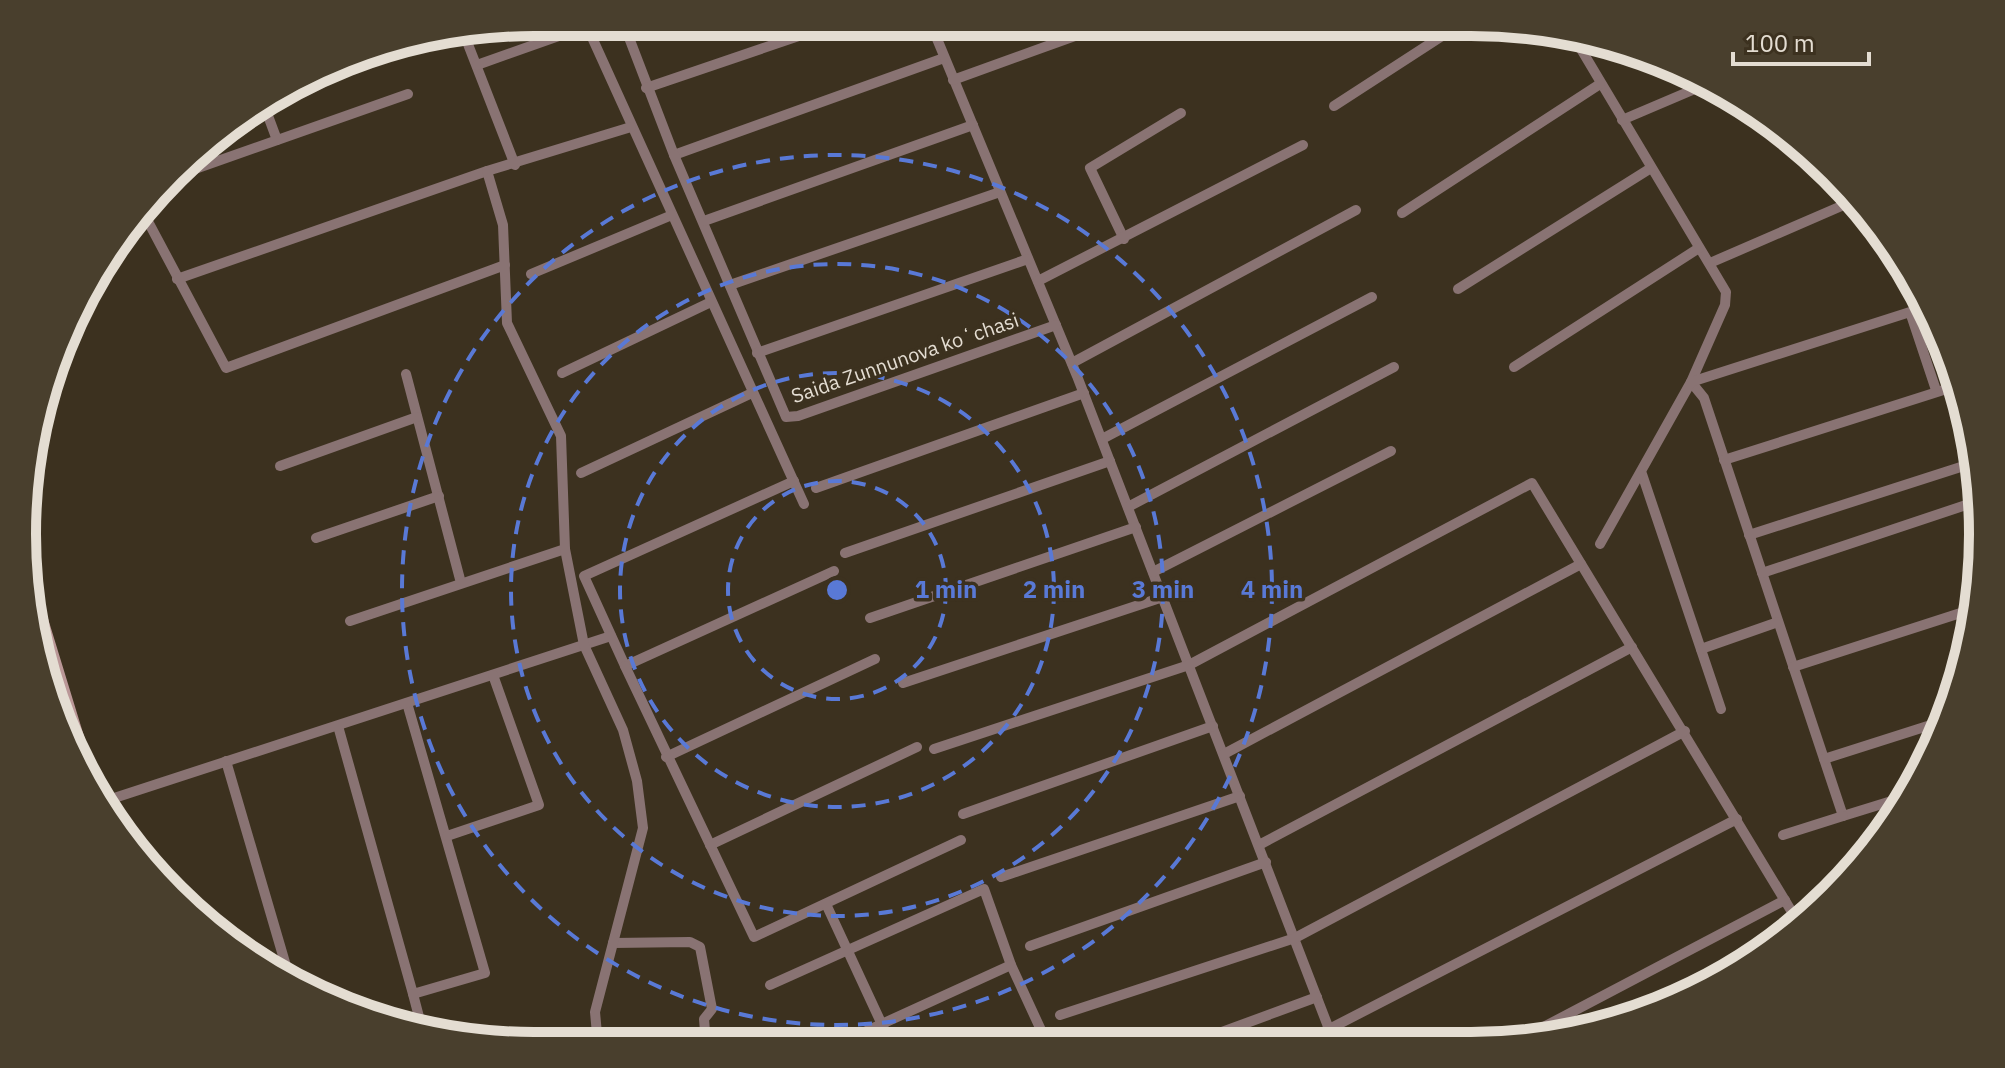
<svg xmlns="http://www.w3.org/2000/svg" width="2005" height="1068" font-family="'IBM Plex Sans',sans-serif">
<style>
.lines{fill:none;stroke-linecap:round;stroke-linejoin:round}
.street{stroke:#897373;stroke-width:10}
.secondary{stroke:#ba9797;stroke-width:14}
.ring{fill:none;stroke:#5979d6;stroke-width:4;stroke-dasharray:14 10}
.labels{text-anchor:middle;stroke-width:7;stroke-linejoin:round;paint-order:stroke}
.street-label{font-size:20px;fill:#e4ddd2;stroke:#3c311f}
.rim{fill:none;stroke:#e4ddd2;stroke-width:10}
.centre{fill:#5979d6;stroke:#3c311f;stroke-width:4}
.ring-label{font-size:24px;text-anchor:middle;font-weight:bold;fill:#5979d6;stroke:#3c311f;stroke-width:7;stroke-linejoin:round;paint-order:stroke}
</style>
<rect width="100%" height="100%" fill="#3c311f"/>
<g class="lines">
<!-- street -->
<g class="street">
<path d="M585 22 804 504"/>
<path d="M623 22 674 155 944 58"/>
<path d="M930 22 1077 376 1334 1042"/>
<path d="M464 34 515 165"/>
<path d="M1572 34 1726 292 1725 305 1691 382 1704 398 1843 816 1911 795"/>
<path d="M477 65 587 26"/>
<path d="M953 80 1111 23"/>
<path d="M646 88 840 22"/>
<path d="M264 105 277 140"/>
<path d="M1334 106 1462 23"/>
<path d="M1622 120 1709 83"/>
<path d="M674 155 786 417 798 416 1056 325"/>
<path d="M178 175 408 94"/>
<path d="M143 212 226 368 505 265"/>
<path d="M1402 213 1600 84"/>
<path d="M704 221 973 125"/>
<path d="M1124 239 1090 168 1181 113"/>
<path d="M1710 263 1853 201"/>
<path d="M531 274 672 215"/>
<path d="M177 279 487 171"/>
<path d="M1038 281 1303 145"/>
<path d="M730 285 1000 192"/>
<path d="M1458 289 1651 168"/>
<path d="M757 353 1028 259"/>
<path d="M1072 363 1356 210"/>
<path d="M1514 367 1699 248"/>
<path d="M562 373 711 302"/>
<path d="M406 374 461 583"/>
<path d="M1953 376 1967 422"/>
<path d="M1102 439 1372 297"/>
<path d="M1724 460 1956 386"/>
<path d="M280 466 417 417"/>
<path d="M581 473 752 393"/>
<path d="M1642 474 1721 709"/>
<path d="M794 481 584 576 625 666 834 571"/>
<path d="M816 488 1084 393"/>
<path d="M1128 507 1394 367"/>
<path d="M1749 535 1970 464"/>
<path d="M316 538 439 496"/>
<path d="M1600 544 1691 382 1910 312 1936 390"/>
<path d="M845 553 1110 461"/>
<path d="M1153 572 1391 451"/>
<path d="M1762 573 1972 503"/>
<path d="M870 618 1136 527"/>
<path d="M350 621 565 549"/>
<path d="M1701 649 1778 622"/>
<path d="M625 666 754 937 961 840"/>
<path d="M1793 667 1976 608"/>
<path d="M903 683 1163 597"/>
<path d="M338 726 413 994 485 973 407 703"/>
<path d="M934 749 1189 665 1532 483 1798 922"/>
<path d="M1224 754 1581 564"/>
<path d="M666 757 875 659"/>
<path d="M1824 759 1937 723"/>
<path d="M226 761 291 983"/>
<path d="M105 801 611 636"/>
<path d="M963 814 1213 726"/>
<path d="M1783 835 1843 816"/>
<path d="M447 836 539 805 493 675"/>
<path d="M710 845 917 747"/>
<path d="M1259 845 1632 647"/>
<path d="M1001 877 1240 796"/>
<path d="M826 904 891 1044"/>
<path d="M613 943 690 942 700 947 712 1009 704 1019 706 1044"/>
<path d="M1030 946 1266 862"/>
<path d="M770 985 984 889 1011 965 1047 1043"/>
<path d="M413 994 423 1032"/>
<path d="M1060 1015 1295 938 1685 731"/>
<path d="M1304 1042 1737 819"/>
<path d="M1515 1042 1785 900"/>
<path d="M1192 1043 1317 997"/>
<path d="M838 1044 1011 965"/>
<path d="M598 1045 595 1012 643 828 637 781 623 730 584 645 565 549 561 436 507 323 503 225 487 171 631 127"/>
</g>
<!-- secondary -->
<path class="secondary" d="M24 564 88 773"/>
</g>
<!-- distance rings -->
<g class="ring">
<circle cx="837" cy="590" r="109"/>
<circle cx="837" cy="590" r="217"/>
<circle cx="837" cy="590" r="326"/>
<circle cx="837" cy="590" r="435"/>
</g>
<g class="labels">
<!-- street labels -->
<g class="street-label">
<text transform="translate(905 358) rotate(-19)" y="7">Saida Zunnunova koʻchasi</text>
</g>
</g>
<!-- crop -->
<path d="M0 0H2005V1068H0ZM534 36H1471A498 498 0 0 1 1969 534V534A498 498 0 0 1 1471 1032H534A498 498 0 0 1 36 534V534A498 498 0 0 1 534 36Z" fill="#493f2d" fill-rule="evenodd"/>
<path class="rim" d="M534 36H1471A498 498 0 0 1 1969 534V534A498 498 0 0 1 1471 1032H534A498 498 0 0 1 36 534V534A498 498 0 0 1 534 36Z"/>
<circle cx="837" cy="590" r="12" class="centre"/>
<g class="ring-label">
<text x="946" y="598">1 min</text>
<text x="1054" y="598">2 min</text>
<text x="1163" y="598">3 min</text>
<text x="1272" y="598">4 min</text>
</g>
<!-- scale -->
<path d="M1733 52v12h136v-12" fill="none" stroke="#e4ddd2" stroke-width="4"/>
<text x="1745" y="52" font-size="24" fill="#e4ddd2" stroke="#3c311f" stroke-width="6" paint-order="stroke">100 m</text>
</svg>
